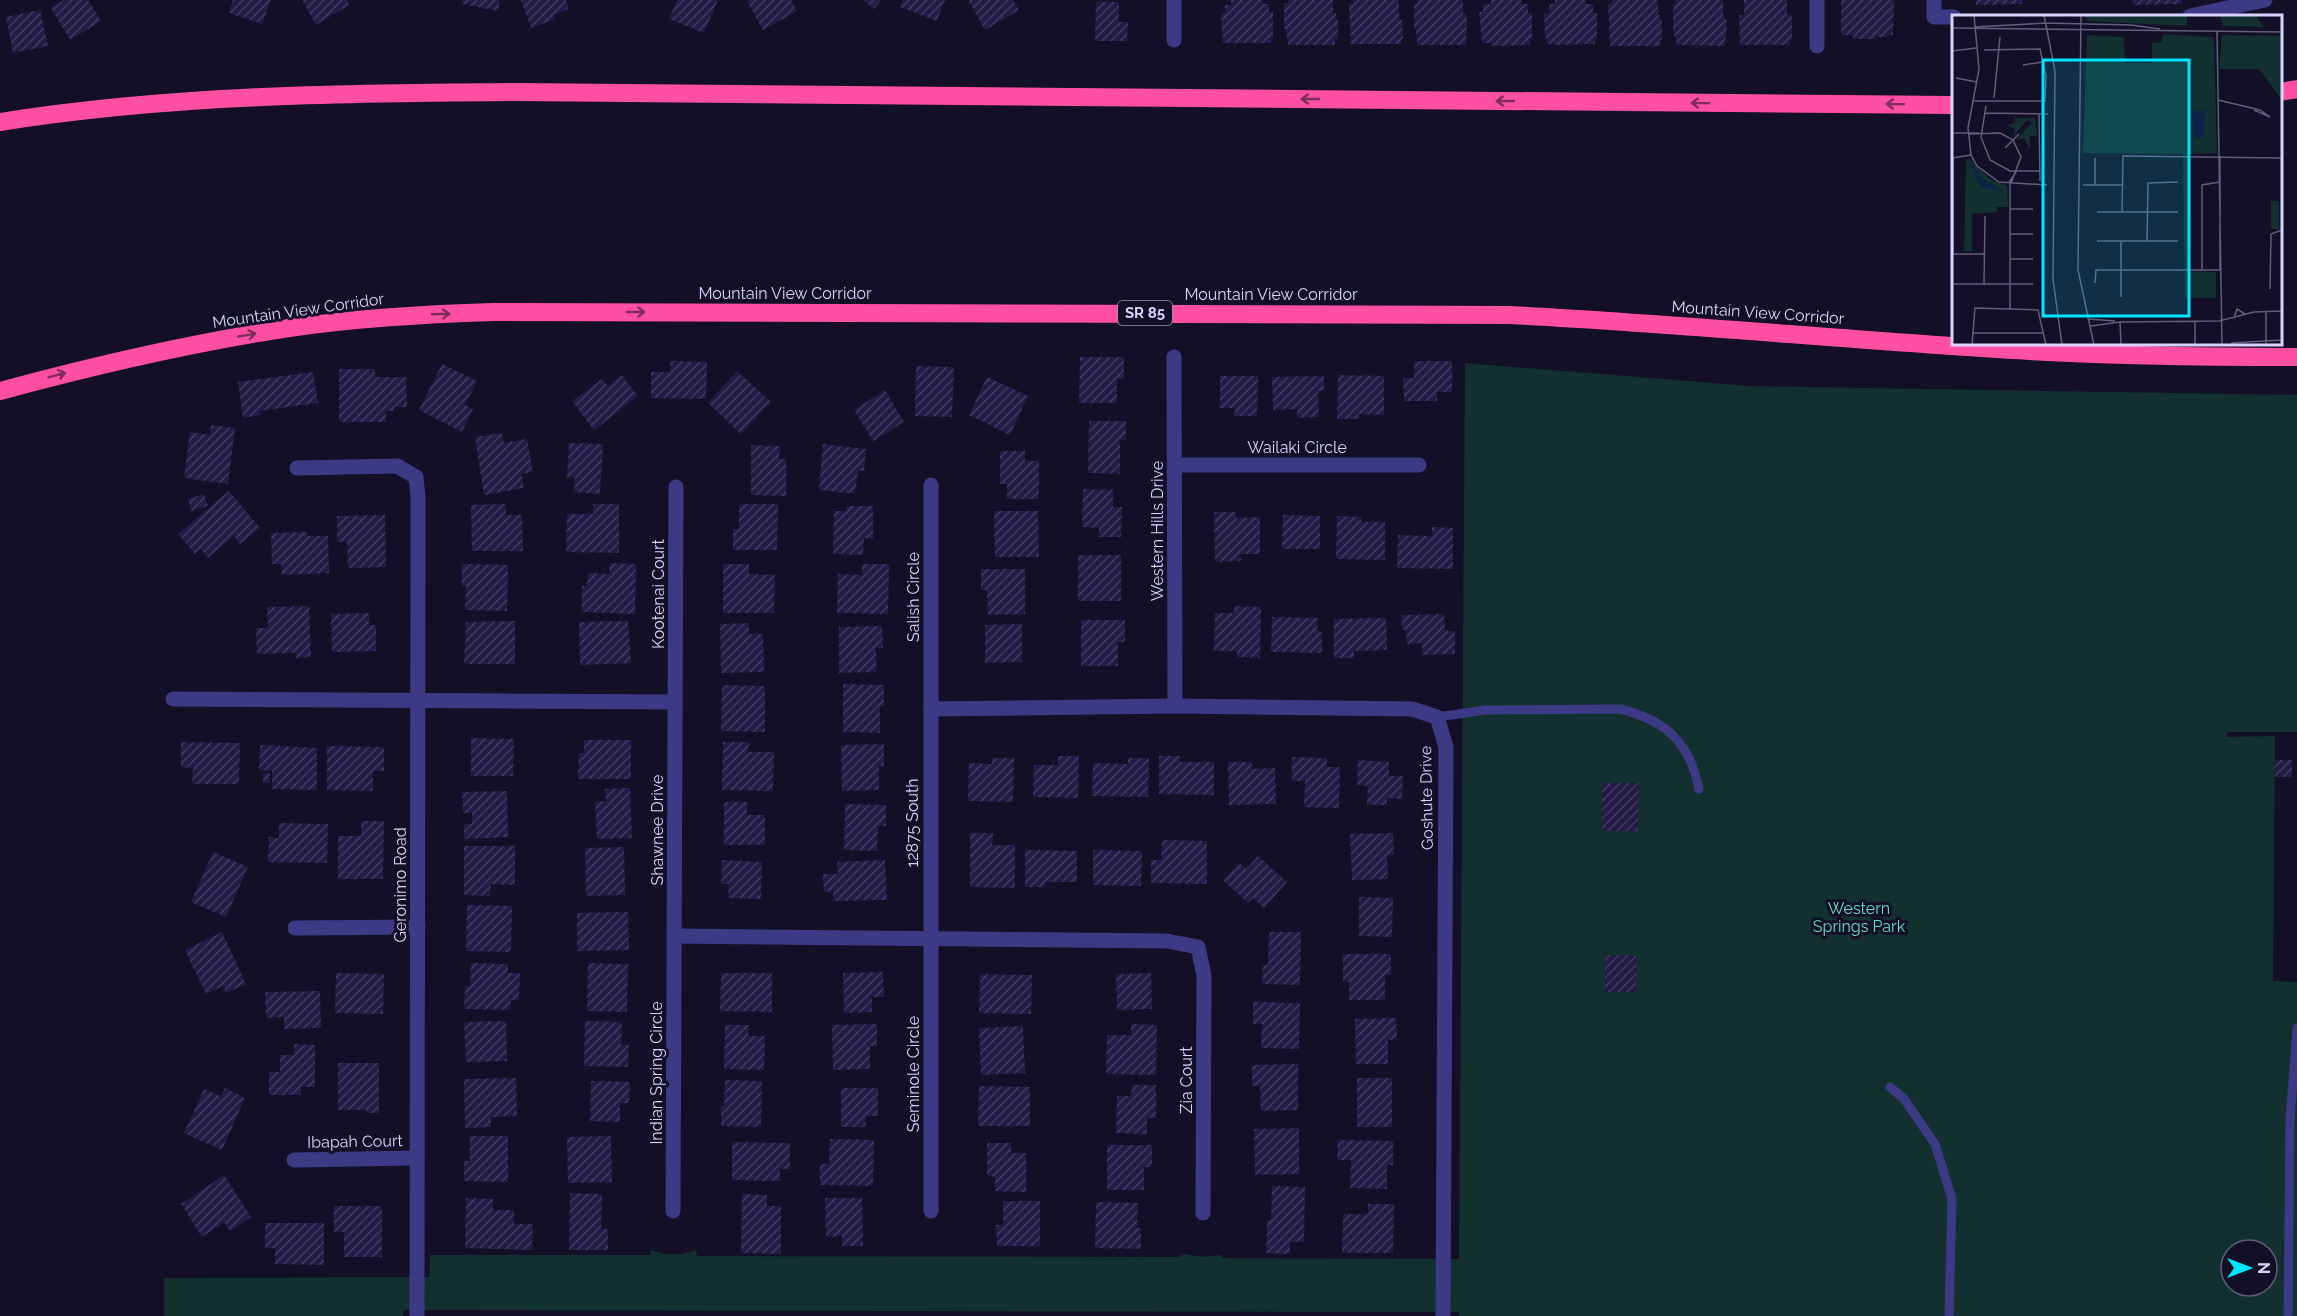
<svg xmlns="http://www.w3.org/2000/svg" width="2297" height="1316" font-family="Raleway,sans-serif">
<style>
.green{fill:#12302f;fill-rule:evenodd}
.building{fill:url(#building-hatch)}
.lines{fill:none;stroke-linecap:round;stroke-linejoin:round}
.lane{stroke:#3d3a85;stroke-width:9}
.street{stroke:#3d3a85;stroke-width:15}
.highway{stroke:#ff4fa3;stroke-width:18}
.oneway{stroke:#7d2c5e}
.labels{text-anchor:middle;stroke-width:6;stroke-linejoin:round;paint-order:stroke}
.shield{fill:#130f26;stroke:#9e99be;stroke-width:1.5}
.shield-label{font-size:15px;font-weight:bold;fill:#d9d4ff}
.street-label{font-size:16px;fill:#d9d4ff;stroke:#130f26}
.park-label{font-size:16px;fill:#5fe0c0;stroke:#130f26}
.inset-road{fill:none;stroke:#625e7d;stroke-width:1.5}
.view{fill:#00e5ff;fill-opacity:0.15;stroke:#00e5ff;stroke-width:3}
.inset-edge{fill:none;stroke:#d9d4ff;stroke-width:3}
</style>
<defs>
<pattern id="building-hatch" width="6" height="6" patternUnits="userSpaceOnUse" patternTransform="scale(1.5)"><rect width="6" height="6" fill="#241b47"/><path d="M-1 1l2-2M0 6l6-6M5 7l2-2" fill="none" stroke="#433b63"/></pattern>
</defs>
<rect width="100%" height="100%" fill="#130f26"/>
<!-- green -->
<path class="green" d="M1465 363 1750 386 2297 395V732H2227L2226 737 2275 736 2273 981 2297 982V1316H1459V1312L404 1310 403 1316H164V1278L429 1277 430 1255H651V1250C667 1256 680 1256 696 1250L697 1256 1178 1257 1184 1254 1204 1257 1220 1255 1222 1258 1459 1259ZM2231 1250H2267V1286H2231Z"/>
<!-- building -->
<g class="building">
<path d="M64 0H88L101 21 70 40 51 8Z"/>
<path d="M233 0H271L262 24 229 13Z"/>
<path d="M302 0H347L349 5 316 25Z"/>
<path d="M463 0H500L498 11 462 4Z"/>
<path d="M521 0H566L569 9 553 15 555 19 531 28Z"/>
<path d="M677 0H718L704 33 669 19Z"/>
<path d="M750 0H791L797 11 763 30 747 1Z"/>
<path d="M863 0H881L874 9Z"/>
<path d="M903 0H945L937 21 900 7Z"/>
<path d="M968 0H1013L1019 10 985 30Z"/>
<path d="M1231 0H1263V4H1269V12H1273V39H1271V43H1223L1221 13H1225V5H1231Z"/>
<path d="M1288 0H1333V13H1336V19H1338V39H1335V45H1288L1286 29H1284V3H1288Z"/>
<path d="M1353 0H1399V13L1400 20H1402L1403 39H1401V44H1351L1349 4H1353Z"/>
<path d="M1417 0H1463V14H1466L1467 20 1466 45H1417L1416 29H1414V4H1417Z"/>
<path d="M1491 0H1521L1522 4H1528V14L1532 13V39H1530V45L1491 46V43H1482L1479 12H1483V5L1491 4Z"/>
<path d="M1555 0H1586V4H1593V13H1597V39H1595V44L1555 45V44H1547V38H1545L1544 13H1549V4H1555Z"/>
<path d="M1612 0H1658V15H1660V20H1662V40H1660V46H1610L1608 4H1612Z"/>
<path d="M1676 0H1723V15H1725V20H1727L1725 46 1677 45 1673 30V4H1676Z"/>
<path d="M1744 0H1787V15H1792V40H1790V45H1740L1739 15H1744Z"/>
<path d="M1841 0H1894L1893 35H1888V37H1875V39H1853V35H1841Z"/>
<path d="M1976 0H2022V4L1976 5Z"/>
<path d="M2133 0H2182V4L2133 5Z"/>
<path d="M1096 2H1119V22H1128L1127 41H1095Z"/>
<path d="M40 10 48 46 13 53 6 17Z"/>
<path d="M1080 357H1124V379H1117V403H1079Z"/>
<path d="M670 361 707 362 706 399 651 398V372H670Z"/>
<path d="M1414 361H1452V392H1437V401H1404L1403 378H1414Z"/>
<path d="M442 364 477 381 465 405 473 409 462 432 419 410Z"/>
<path d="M916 366 954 367 952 417 915 416Z"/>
<path d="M339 369H375V377H406L407 407H394V411H386V422H339Z"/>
<path d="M737 371 771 402 741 434 708 403Z"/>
<path d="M313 372 318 403 259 411 260 415 243 418 238 382Z"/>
<path d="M622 375 638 396 594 430 572 401 602 379 608 386Z"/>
<path d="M1338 375 1384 376V415L1359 414V419H1337Z"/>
<path d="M1220 376H1258L1257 416H1234L1235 408H1220Z"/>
<path d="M1324 376V391H1318L1319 417 1297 418V409L1273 410 1272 377Z"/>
<path d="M987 377 1028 396 1010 435 969 415Z"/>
<path d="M885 390 904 422 873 441 854 410Z"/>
<path d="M1089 421H1126V440H1120V474L1088 473Z"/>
<path d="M211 425 235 428 228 484 184 478 190 432 210 435Z"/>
<path d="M502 433 504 443 527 439 533 472 521 474 524 488 484 495 475 437Z"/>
<path d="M569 443 603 444 600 494 574 492 575 477H567Z"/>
<path d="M823 444 866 449 864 471H858L855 494 819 490Z"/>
<path d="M751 445 780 446 779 459H786V496L751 495Z"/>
<path d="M1000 451H1025V461H1039V499H1007V484H1000Z"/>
<path d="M1083 489 1113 490V507H1122L1121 537H1098L1099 528 1082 527Z"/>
<path d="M229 491 260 528 240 544 234 536 208 558 201 549 195 554 178 534Z"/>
<path d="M204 494 208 506 191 511 188 499Z"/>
<path d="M506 504V515H522L523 551H472L471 505Z"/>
<path d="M593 504H619V553L566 552 567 514H593Z"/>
<path d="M739 504H778L777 550H733V529H739Z"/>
<path d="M847 506H873V539L864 538 863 555 833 554 834 511H847Z"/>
<path d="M994 511H1038L1039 557H995Z"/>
<path d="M1214 512H1236V518L1260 517V554H1240L1241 561 1215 562Z"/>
<path d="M385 515 386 567 348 568 347 542H337V516Z"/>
<path d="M1283 515 1320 516V549H1282Z"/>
<path d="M1337 516 1361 517V522H1385V560L1336 559Z"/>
<path d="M1432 527 1453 528V569L1397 568 1398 535 1432 536Z"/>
<path d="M307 532V536H328L329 573 282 575 281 564H272L271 533Z"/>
<rect x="1078" y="555" width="43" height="46"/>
<path d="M610 563 636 564 635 614 582 612V586H587L588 573 609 574Z"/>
<path d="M462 564 508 565 507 611 465 610 466 586H462Z"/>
<path d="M723 564H749V574L775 575 774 613H723Z"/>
<path d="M862 564H889L888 614 837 613 838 574 862 575Z"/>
<path d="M981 569H1025V614L988 615 987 590H981Z"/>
<path d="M309 606 311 657 296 658V653L257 654 256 628H268L267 607Z"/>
<path d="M1234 606 1261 607 1260 658 1237 657V651H1214L1215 613H1234Z"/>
<path d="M369 613V625H376V651L332 652 331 614Z"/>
<path d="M1444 614 1445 631H1455V654L1422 655V643L1407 644 1406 630H1402L1401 615Z"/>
<path d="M1272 617 1318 618 1317 631 1322 632V653L1271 652Z"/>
<path d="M1386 618 1387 650 1354 651V658H1334V619Z"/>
<path d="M1081 620H1125V642H1118V666H1081Z"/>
<path d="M515 621V664H464L466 622Z"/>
<path d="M628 621 631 663 580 665 579 622Z"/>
<path d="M749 623V634H763L764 672 721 673 720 624Z"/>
<path d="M1022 624V662L985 663V625Z"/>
<path d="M882 626 883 648H876V672L839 673V627Z"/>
<path d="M843 684 884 685V706H880V733L843 732Z"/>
<path d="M722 685 765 686V732L721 731Z"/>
<path d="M471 738 514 739 513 776H471Z"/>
<path d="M584 740H631V779H578L579 753H584Z"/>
<path d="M181 742 240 743 239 784H192L193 768 181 767Z"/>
<path d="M723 742H749L748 752H774L773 791 722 790Z"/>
<path d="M884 744V766H879V790L842 791 841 745Z"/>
<path d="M260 745 317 748V790L272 789V771L259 770Z"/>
<path d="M327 746 384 747V771H373V791L327 790Z"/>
<path d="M1058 756H1079L1078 798 1033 797 1034 765H1058Z"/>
<path d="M1159 756H1180V762H1214V795L1159 794Z"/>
<path d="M1292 757 1327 758V767H1340L1339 808 1304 807 1305 781H1292Z"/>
<path d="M992 758H1014L1013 802 968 801 969 763 992 764Z"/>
<path d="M1128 758H1149L1148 797 1092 796 1093 763 1128 764Z"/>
<path d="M1358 760 1389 762V776H1403L1402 799 1387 798V805H1367L1368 786 1357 785Z"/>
<rect x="2275" y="760" width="17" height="17"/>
<path d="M1228 762H1252V769L1275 768 1276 804 1229 805Z"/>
<rect x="263" y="773" width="7" height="10"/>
<path d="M1602 783H1639L1638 831H1602Z"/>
<path d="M630 788 632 838 597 839 595 802 606 801 605 789Z"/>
<path d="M507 791 508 837 464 839V824H472V813H463L462 792Z"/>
<path d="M724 802H747V815H765V845H724Z"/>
<path d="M845 804 886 805V826H878L877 851 844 850Z"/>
<path d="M361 821H384L383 879H338V836H361Z"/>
<path d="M279 823 328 824 327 863 268 862 269 837 279 838Z"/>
<path d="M970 833H993L992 845H1015V888L970 887Z"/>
<path d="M1393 833 1394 855 1387 856 1388 879 1352 880 1350 834Z"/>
<path d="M1162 840 1207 841V884L1151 883V860H1161Z"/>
<path d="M464 846H515V885L491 884 490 896 464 895Z"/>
<path d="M624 847 625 895 586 896 585 848Z"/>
<path d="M1025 850 1077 851V882H1045V887H1025Z"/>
<path d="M1093 850 1142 851 1141 886 1093 885Z"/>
<path d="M213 852 248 867 226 917 191 902Z"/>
<path d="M1258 856 1287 882 1264 908 1253 898 1248 903 1223 880 1239 863 1246 869Z"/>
<path d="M722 860 762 862 761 899 728 898 729 884H721Z"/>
<path d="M885 860 887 900 833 901V891L824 892 823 874H838L837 862Z"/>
<path d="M1359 897 1393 898 1392 937 1359 936Z"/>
<path d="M467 905 512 906 511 952 466 951Z"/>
<path d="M628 912 629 950 577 951V913Z"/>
<path d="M222 932 246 984 226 993 223 986 206 994 185 950Z"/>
<path d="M1269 932H1301L1300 985 1262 984 1263 965H1268Z"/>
<path d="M1343 954H1391V975H1385V1000H1349V982H1343Z"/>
<rect x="1605" y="955" width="31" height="37"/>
<path d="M471 963 508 964V973H520L519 1000H511L510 1010 464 1009 465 986H470Z"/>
<path d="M588 963 628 964 627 1012 587 1011Z"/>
<path d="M883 972 884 997H872V1012L844 1013 843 973Z"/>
<path d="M336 973 384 974 383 1014 335 1013Z"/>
<path d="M721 973H772V1012L720 1011Z"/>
<path d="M1151 973 1152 1009 1117 1010 1116 974Z"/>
<path d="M980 974 1032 975 1031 1014 979 1013Z"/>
<path d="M320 991 321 1028 284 1029V1017L266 1018 265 992Z"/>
<path d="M1253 1002 1300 1003 1299 1049 1261 1048 1262 1024H1253Z"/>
<path d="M1396 1018 1397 1039 1388 1040V1064H1356L1355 1019Z"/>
<path d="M506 1021 507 1061 466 1062 464 1022Z"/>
<path d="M585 1021 622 1022 621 1045H629L628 1067 584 1066Z"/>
<path d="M877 1024V1046H870V1069L833 1070 832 1025Z"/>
<path d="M1131 1024 1157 1025 1156 1075 1106 1074 1107 1035H1131Z"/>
<path d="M725 1025H749L748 1036H765L764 1070 724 1069Z"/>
<path d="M1023 1026 1025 1073 981 1075 979 1028Z"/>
<path d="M294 1044 315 1045V1087H301V1095H269V1072H280V1055H294Z"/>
<path d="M338 1063H379V1113H366V1110H338Z"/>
<path d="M1298 1064V1110L1261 1111 1260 1086H1252V1065Z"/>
<path d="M516 1078 517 1116 491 1117V1127L465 1128 464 1079Z"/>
<rect x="1357" y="1078" width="35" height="49"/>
<path d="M725 1080 762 1081 761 1127 721 1126V1106H724Z"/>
<path d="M591 1081 630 1082 629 1103H620V1122L590 1121Z"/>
<path d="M1132 1085H1156V1118H1147V1134L1116 1133 1117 1096H1131Z"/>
<path d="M979 1086 1030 1087V1126H978Z"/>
<path d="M225 1088 245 1098 222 1150 184 1133 204 1089 221 1096Z"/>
<path d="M841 1088H878V1116H866V1127H841Z"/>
<path d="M1299 1128V1174L1255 1175 1254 1129Z"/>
<path d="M470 1136H508V1182L464 1181V1161H470Z"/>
<path d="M611 1136 612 1182 568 1183 567 1137Z"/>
<path d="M830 1139 874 1140 873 1186 820 1185V1164H829Z"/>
<path d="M1338 1140 1393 1141V1165H1387V1189L1350 1188 1351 1160H1337Z"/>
<path d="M732 1142 790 1143V1169H780V1181L732 1180Z"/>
<path d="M987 1143H1011V1153H1026V1192L995 1191V1177L987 1176Z"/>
<path d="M1107 1145H1152V1167H1144V1190H1107Z"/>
<path d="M224 1175 251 1217 230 1231 224 1222 202 1237 181 1204Z"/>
<path d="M1272 1186 1305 1187 1304 1242H1290V1254L1266 1253 1267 1220H1271Z"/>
<path d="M570 1193 602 1194 601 1229H608V1250H569Z"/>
<path d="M742 1194 767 1195V1206H781V1254L741 1253Z"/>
<path d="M466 1198 493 1199V1210H514V1224H533L532 1250 465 1248Z"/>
<path d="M825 1198H862L863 1246H842V1236L826 1237Z"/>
<path d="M1003 1201H1040V1246H997L996 1225H1003Z"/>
<path d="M1096 1202 1138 1203 1137 1228H1141V1249L1095 1248Z"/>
<path d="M1368 1204H1394L1393 1253H1342L1343 1214H1368Z"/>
<path d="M334 1206H382V1257H344V1232H334Z"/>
<path d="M265 1223H324V1265L275 1264V1248H265Z"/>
</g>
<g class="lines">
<!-- lane -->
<g class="lane">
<path d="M1437 717 1486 710 1620 709C1666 720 1690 743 1699 789"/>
<path d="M1890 1087 1904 1099 1935 1144 1952 1199 1949 1316"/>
<path d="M2288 1316 2290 1121 2297 1028"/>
</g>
<!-- street -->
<g class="street">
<path d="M1817 0V46"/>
<path d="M1934 0V17H1954"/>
<path d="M2190 16 2265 0"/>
<path d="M1174 40V0"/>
<path d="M1174 357 1175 706"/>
<path d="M1175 465H1419"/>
<path d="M297 468 397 466 416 477 418 498 417 1316"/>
<path d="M931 485V1211"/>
<path d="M173 699 675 702"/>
<path d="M931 709 1175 706 1412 709 1437 717 1446 747 1443 1316"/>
<path d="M295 928 418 927"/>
<path d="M674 936 1167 941 1198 947 1204 976 1203 1213"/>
<path d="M294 1160 417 1158"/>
<path d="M673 1211 676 487"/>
</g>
<!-- highway -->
<g class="highway">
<path d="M2280 92 2297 89"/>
<path d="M0 122C170 95 343 93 515 92L1954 105"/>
<path d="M0 391C96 365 191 343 289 328 357 318 426 314 494 312L1510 315C1684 324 1857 341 2030 351 2119 356 2208 357 2297 357"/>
</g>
</g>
<!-- one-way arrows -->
<defs><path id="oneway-shaft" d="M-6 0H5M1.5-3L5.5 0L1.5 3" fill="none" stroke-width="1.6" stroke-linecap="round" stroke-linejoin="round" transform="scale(1.5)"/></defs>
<g class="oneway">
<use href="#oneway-shaft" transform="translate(1310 99) rotate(-180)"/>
<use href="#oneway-shaft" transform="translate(1505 101) rotate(-180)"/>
<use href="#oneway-shaft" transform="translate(1700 103) rotate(-179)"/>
<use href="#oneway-shaft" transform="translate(1895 104) rotate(-179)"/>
<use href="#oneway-shaft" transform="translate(636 312)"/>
<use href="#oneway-shaft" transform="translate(441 314) rotate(-2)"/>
<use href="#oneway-shaft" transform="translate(247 335) rotate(-10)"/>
<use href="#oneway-shaft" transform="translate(57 375) rotate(-15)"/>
</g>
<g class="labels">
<!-- shield labels -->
<rect class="shield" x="1118" y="301" width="54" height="24" rx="4.5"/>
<g class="shield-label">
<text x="1145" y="318">SR 85</text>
</g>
<!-- street labels -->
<g class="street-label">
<text x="785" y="299">Mountain View Corridor</text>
<text x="1271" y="300">Mountain View Corridor</text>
<text transform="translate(298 310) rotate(-8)" y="6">Mountain View Corridor</text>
<text transform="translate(1758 312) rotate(4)" y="6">Mountain View Corridor</text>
<text x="1297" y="453">Wailaki Circle</text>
<text transform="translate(1157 531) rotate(-90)" y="6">Western Hills Drive</text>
<text transform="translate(658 594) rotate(-90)" y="6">Kootenai Court</text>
<text transform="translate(913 597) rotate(-90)" y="6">Salish Circle</text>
<text transform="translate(1426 798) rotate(-91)" y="6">Goshute Drive</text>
<text transform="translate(912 823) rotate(-90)" y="6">12875 South</text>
<text transform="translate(657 830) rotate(-90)" y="6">Shawnee Drive</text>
<text transform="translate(400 885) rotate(-90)" y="6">Geronimo Road</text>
<text transform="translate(656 1073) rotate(-90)" y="6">Indian Spring Circle</text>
<text transform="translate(913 1074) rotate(-90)" y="6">Seminole Circle</text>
<text transform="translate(1186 1080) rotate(-90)" y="6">Zia Court</text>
<text transform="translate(355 1141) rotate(-1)" y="6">Ibapah Court</text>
</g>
<!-- park labels -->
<g class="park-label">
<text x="1859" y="914">Western<tspan x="1859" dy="18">Springs Park</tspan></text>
</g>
</g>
<!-- overview -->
<g transform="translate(1952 15)">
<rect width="330" height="330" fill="#130f26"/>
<path d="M132 0H235V11L136 6ZM268 0H304L311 12 271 11ZM211 19 262 22 265 138 237 139V256L264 257V283H233L231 139 131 138 135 20 172 22 173 48H200V28L209 27ZM270 20 330 21V85L307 54H267ZM63 103H83L85 121H78V135L72 123 64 125 81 107 75 105 61 122 63 114 54 110 63 108ZM17 144 38 164 55 171 56 192H45V197L20 199V236H12L14 145ZM319 186H327V214H319Z" fill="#12302f"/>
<path d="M253 95 252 122 243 124 240 101 243 96ZM17 146 31 164 52 176 35 174 27 169Z" fill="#0c2248"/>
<path class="inset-road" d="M22 0 27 54 16 113 19 140 25 151 47 167 95 170M92 0 103 56 101 264 110 330M129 0 126 255 142 330M22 12 94 8 179 10 208 14M0 13 330 17M265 16 270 330M0 36 24 33M71 50 91 47M4 63 25 67M42 83 48 22M266 85 308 95 318 102 302 95M21 86H93L94 61 88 34 32 35M34 91 29 122 38 145 58 156H87M33 98 96 99M87 99 88 166M0 118H27M16 119 48 118 61 125 69 142 59 168M53 133 67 119M0 143 19 140M131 170H170M143 170V143M58 194H81M145 197H226M170 197 171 141 330 143M58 219H81M145 226H226M195 226 196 168 226 167M1 239V143M1 239H32M58 244H81M250 255V170L268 167M268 255V141M143 268 144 255H268M0 269H81M32 269 33 201M318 274 319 219 330 215M169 282V226M58 294V166L64 157M282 303 285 294 293 299M137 304 163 306M243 306V330M168 307 169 330M139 311 168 307 267 306 302 297 330 296M20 318H92M279 328 330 325M20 330 23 293 86 295 94 330M314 330V296"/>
<path class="view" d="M91 45H237V301H91Z"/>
<rect width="330" height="330" class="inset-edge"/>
</g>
<!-- north arrow -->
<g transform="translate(2249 1268) rotate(90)"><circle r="28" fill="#130f26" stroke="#625e7d" stroke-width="1.5"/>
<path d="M0-4.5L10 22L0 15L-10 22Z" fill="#00e5ff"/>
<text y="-9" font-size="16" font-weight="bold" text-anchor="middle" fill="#d9d4ff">N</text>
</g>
</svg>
